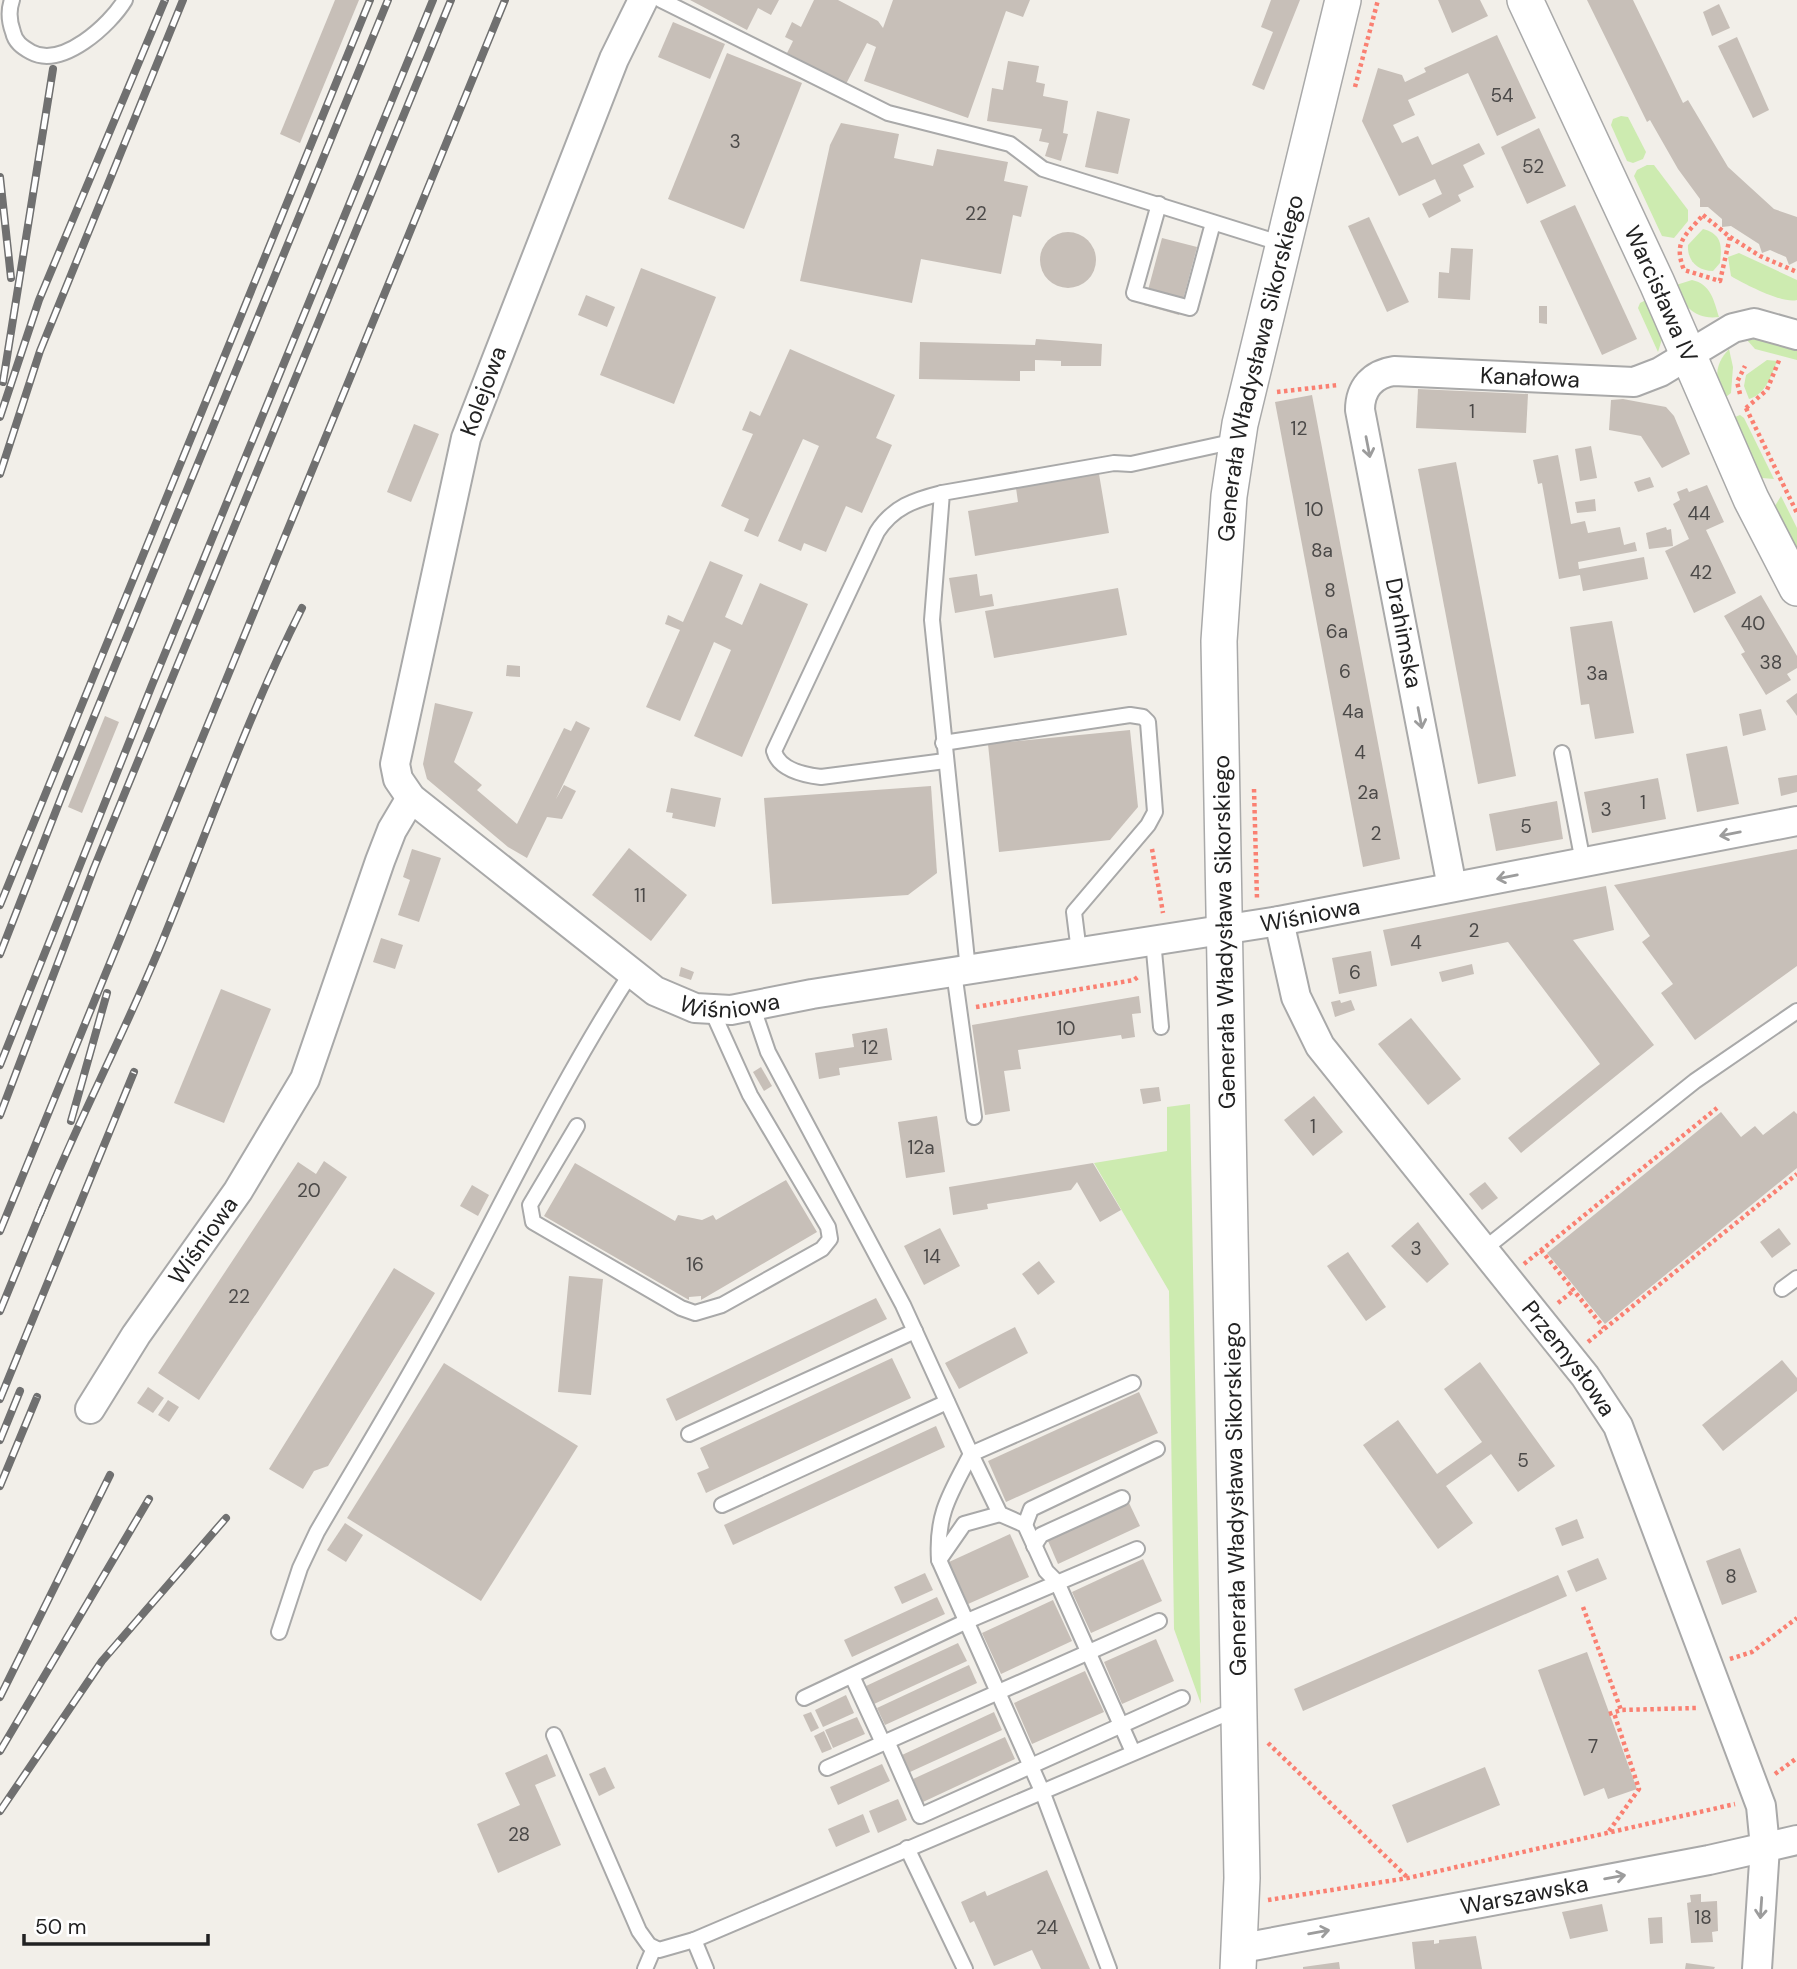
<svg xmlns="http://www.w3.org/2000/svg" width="1797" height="1969" font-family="'DM Sans',sans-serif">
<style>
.grass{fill:#cdebb0}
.building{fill:#c7bfb8}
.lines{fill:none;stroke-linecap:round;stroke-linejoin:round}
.service-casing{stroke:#a9a9a9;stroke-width:18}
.minor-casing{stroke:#a9a9a9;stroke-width:32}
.tertiary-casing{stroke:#a9a9a9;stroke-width:38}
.path{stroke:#fa8072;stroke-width:4.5;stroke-dasharray:3.5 3.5;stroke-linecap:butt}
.service{stroke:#fff;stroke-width:14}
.minor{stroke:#fff;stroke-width:28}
.tertiary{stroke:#fff;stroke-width:35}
.rail-casing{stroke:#707070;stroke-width:8}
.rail{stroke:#fff;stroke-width:5;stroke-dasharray:16;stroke-linecap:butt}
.oneway{stroke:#9c9c9c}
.labels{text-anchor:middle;stroke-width:5;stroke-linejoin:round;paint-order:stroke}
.number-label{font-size:19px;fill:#4b4948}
.street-label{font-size:23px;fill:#222;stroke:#fff}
</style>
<rect width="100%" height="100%" fill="#f2efe9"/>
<!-- grass -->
<g class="grass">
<path d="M1621 116 1628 117 1646 152 1643 159 1633 163 1627 161 1611 125 1613 119Z"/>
<path d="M1647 165H1654L1688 210V221L1674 238 1662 236 1634 176 1637 170Z"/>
<path d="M1703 229C1722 234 1722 246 1720 263L1713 271C1698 271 1687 261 1688 245Z"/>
<path d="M1739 253 1797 280V300C1783 304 1744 284 1731 276L1728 257Z"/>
<path d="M1692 280C1711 284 1714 301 1719 317 1694 320 1685 306 1673 286Z"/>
<path d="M1650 298 1663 336 1658 352 1638 308 1640 303Z"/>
<path d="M1763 339 1797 348V360L1755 349 1747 340Z"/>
<path d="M1729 349 1733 367 1731 393 1722 400C1716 379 1713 366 1729 349Z"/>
<path d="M1767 360 1777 361C1772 375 1765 395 1749 399L1744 386 1746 375Z"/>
<path d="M1740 415 1744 418 1774 479 1762 478 1755 473 1730 419Z"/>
<path d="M1781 496 1797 528V548L1788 538 1773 509Z"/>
<path d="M1190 1104 1201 1704 1174 1629 1169 1291 1094 1163 1167 1151V1107Z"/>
</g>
<!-- building -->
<g class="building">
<path d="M335 0H359L300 143 280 134Z"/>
<path d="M690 0H779L771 15 758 8 747 30Z"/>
<path d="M814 0H838L878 21 883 28 893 0H1030L1023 17 1006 11 968 118 864 81 876 47 867 43 846 84 787 53 793 41 785 37 792 22 801 27Z"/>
<path d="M1271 0H1300L1264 90 1252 85 1273 32 1261 27Z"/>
<path d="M1438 0H1480L1488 16 1452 33Z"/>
<path d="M1587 0H1633L1683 103 1688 100 1728 167 1774 209 1797 217V261L1789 265 1786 257 1770 250 1762 253 1759 244 1731 226 1722 227V219L1708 207H1700V199L1678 169 1650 120 1647 122Z"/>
<path d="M1719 4 1730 28 1712 36 1703 12Z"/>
<path d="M673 22 725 44 710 79 658 57Z"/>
<path d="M1497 35 1536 118 1497 136 1468 73 1408 100 1415 115 1393 125 1402 143 1418 136 1432 165 1479 143 1485 154 1463 165 1474 187 1458 195 1461 201 1429 218 1422 204 1442 194 1435 179 1399 196 1362 121 1378 68 1402 75 1405 82 1426 72 1424 68Z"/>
<path d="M1737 37 1769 110 1753 118 1718 46Z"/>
<path d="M727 53 802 83 744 229 668 199Z"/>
<path d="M1008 61 1039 66 1036 82 1045 84 1043 96 1068 101 1063 133 1068 134 1061 161 1045 156 1049 143 1039 141 1042 129 987 121 992 88 1003 90Z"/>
<path d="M1097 111 1130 119 1118 174 1085 167Z"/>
<path d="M841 123 899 134 894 158 933 166 937 149 1008 162 1004 181 1028 186 1021 217 1013 215 1001 274 921 259 912 303 800 281 830 145Z"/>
<path d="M1539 128 1566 186 1527 204 1501 147Z"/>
<path d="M1575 205 1637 339 1602 355 1540 221Z"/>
<path d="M1369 217 1409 302 1387 312 1348 226Z"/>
<circle cx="1068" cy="260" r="28"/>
<path d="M1162 238 1197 247 1179 315 1144 305Z"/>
<path d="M1451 248 1473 249 1470 300 1438 298 1439 272 1449 273Z"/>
<path d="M641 268 716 297 674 404 600 375Z"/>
<path d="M586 295 615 307 607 327 578 315Z"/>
<path d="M1539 306H1547V324L1539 323Z"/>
<path d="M1036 339 1102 344 1101 366H1061V361L1035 360V371H1020V381L919 379 920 342 1035 345Z"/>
<path d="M790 349 895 395 876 438 892 445 862 513 846 506 826 552 804 543 801 551 778 541 819 446 803 439 758 537 744 531 749 519 721 506 753 434 742 430 750 411 760 416Z"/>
<path d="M1418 389 1528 394 1526 433 1416 428Z"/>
<path d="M1312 395 1400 859 1363 867 1275 402Z"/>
<path d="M1623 399 1666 407 1674 416 1690 454 1662 468 1641 436 1609 430 1611 400Z"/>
<path d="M414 424 439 434 411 502 387 492Z"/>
<path d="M1591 446 1597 478 1580 481 1575 449Z"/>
<path d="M1558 455 1571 524 1585 521 1588 533 1620 527 1624 545 1635 542 1637 551 1578 562 1579 569 1644 557 1648 579 1583 591 1580 575 1559 579 1542 483 1538 484 1533 460Z"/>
<path d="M1456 462 1516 776 1478 784 1418 469Z"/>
<path d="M1099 474 1109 533 975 556 968 511 1018 502 1016 488Z"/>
<path d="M1650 477 1654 487 1638 492 1634 482Z"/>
<path d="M1707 485 1724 522 1706 530 1736 593 1694 613 1665 551 1689 539 1673 504 1680 500 1677 492 1687 488 1689 492Z"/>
<path d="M1595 499 1596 511 1577 513 1575 502Z"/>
<path d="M1666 527 1667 530 1671 529 1673 546 1649 549 1646 533Z"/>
<path d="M710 561 743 575 725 617 742 625 760 583 808 604 742 757 694 736 731 650 714 642 680 721 646 707 680 630 665 624 668 615 683 622Z"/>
<path d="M977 574 980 596 992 594 994 606 955 613 949 578Z"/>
<path d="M1118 588 1127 635 994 658 985 611Z"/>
<path d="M1761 595 1797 656V668L1787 674 1791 680 1766 695 1741 654 1745 652 1724 616Z"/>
<path d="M1612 621 1634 733 1595 739 1589 704 1581 705 1570 627Z"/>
<path d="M507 665 520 666V677L506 676Z"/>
<path d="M1797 693V716L1786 701Z"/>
<path d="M435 703 473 712 454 762 482 785 477 790 517 824 564 728 571 731 576 721 590 728 556 799 564 785 576 791 562 819 547 817 527 858 508 847 427 779 423 764Z"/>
<path d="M1761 709 1766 730 1743 736 1739 714Z"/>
<path d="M105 716 119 722 82 813 68 807Z"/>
<path d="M1130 730 1138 807 1110 840 999 852 988 744Z"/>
<path d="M1727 746 1739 804 1697 812 1686 754Z"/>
<path d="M1797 775V792L1781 796 1778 778Z"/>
<path d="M1658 778 1666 819 1592 833 1584 792Z"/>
<path d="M931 786 937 873 908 895 772 904 764 798Z"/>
<path d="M671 788 721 798 715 827 672 818 673 813 666 812Z"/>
<path d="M1557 801 1563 839 1496 851 1489 814Z"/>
<path d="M629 848 687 895 651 941 592 895Z"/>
<path d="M412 849 441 858 419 922 398 915 410 880 403 877Z"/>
<path d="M1797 849V966L1695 1040 1661 993 1673 984 1642 942 1650 936 1614 885Z"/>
<path d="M1606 886 1614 930 1573 940 1654 1045 1521 1153 1508 1138 1600 1064 1508 942 1391 966 1383 930Z"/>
<path d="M381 938 403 945 395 969 373 962Z"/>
<path d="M1371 951 1377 986 1339 994 1332 958Z"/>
<path d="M1472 964 1474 974 1442 982 1439 972Z"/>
<path d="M681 967 694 972 691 980 679 976Z"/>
<path d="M221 989 271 1009 224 1123 174 1103Z"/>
<path d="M1139 996 1141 1013 1132 1014 1135 1037 1122 1039 1121 1035 1018 1050 1021 1069 1004 1071 1010 1111 985 1115 972 1025Z"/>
<path d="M1340 1000 1341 1003 1351 1000 1355 1010 1335 1017 1331 1002Z"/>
<path d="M1411 1018 1461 1079 1428 1105 1378 1044Z"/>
<path d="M887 1028 892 1060 839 1068 840 1075 819 1079 815 1053 854 1047 852 1034Z"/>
<path d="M761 1067 772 1086 764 1091 753 1072Z"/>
<path d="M1159 1087 1161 1101 1143 1104 1140 1089Z"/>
<path d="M1314 1096 1343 1132 1313 1156 1284 1120Z"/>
<path d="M1794 1111 1797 1114V1168L1605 1324 1547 1253 1721 1112 1741 1137 1755 1126 1763 1135Z"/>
<path d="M937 1116 945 1172 906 1178 898 1122Z"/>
<path d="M324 1161 347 1177 199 1400 158 1373 298 1162 316 1174Z"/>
<path d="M575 1163 675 1221 678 1215 702 1220 713 1215 716 1220 786 1180 817 1232 701 1300V1296L689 1297V1300L544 1216Z"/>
<path d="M1093 1163 1121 1210 1100 1222 1077 1182 1071 1190 987 1204 988 1209 953 1215 949 1187Z"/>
<path d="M1485 1182 1498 1198 1482 1210 1469 1194Z"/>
<path d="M472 1185 489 1195 478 1216 460 1206Z"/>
<path d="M1418 1222 1449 1264 1427 1283 1391 1246Z"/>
<path d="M940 1228 960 1266 924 1285 904 1246Z"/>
<path d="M1779 1228 1791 1244 1772 1258 1760 1242Z"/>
<path d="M1348 1252 1386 1307 1366 1321 1327 1266Z"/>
<path d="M1039 1261 1055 1282 1038 1295 1022 1274Z"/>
<path d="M394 1268 435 1293 328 1466 314 1471 303 1489 269 1469Z"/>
<path d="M569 1276 603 1279 591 1395 558 1392Z"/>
<path d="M876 1298 887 1319 676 1421 666 1399Z"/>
<path d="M1015 1327 1028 1353 959 1389 945 1363Z"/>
<path d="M892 1358 911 1398 706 1493 697 1473 709 1468 700 1448Z"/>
<path d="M1782 1360 1797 1378V1391L1723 1451 1702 1425Z"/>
<path d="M1480 1362 1555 1466 1518 1492 1491 1454 1446 1486 1473 1523 1438 1549 1363 1445 1398 1420 1437 1474 1482 1442 1444 1389Z"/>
<path d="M444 1363 578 1446 481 1601 347 1518Z"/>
<path d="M148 1387 164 1398 153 1413 137 1403Z"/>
<path d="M1139 1392 1158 1433 1006 1502 988 1461Z"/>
<path d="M168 1400 179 1407 169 1422 158 1415Z"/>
<path d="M936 1426 945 1447 733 1545 724 1525Z"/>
<path d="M1129 1503 1140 1526 1058 1564 1048 1541Z"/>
<path d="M1577 1519 1584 1538 1562 1546 1555 1528Z"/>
<path d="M345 1523 363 1535 346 1562 327 1550Z"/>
<path d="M1010 1534 1029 1577 968 1604 949 1562Z"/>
<path d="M1740 1548 1757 1592 1722 1605 1706 1561Z"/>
<path d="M1598 1558 1607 1579 1576 1592 1567 1571Z"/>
<path d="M1143 1559 1162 1601 1091 1633 1072 1592Z"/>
<path d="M925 1573 933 1590 902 1604 894 1587Z"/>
<path d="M1558 1575 1567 1596 1303 1711 1294 1689Z"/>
<path d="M937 1597 945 1614 852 1657 844 1640Z"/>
<path d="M1053 1600 1072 1641 1001 1674 982 1633Z"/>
<path d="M1156 1639 1174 1681 1122 1704 1104 1662Z"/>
<path d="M958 1643 967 1661 874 1704 866 1686Z"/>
<path d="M1587 1652 1637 1789 1608 1799 1604 1788 1584 1796 1538 1670Z"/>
<path d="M969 1665 977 1683 885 1725 877 1708Z"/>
<path d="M1085 1671 1104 1712 1032 1744 1014 1703Z"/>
<path d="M846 1695 854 1713 823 1727 815 1710Z"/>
<path d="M811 1712 819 1728 811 1732 803 1715Z"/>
<path d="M994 1712 1002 1730 910 1772 902 1755Z"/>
<path d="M857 1717 865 1734 833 1748 825 1730Z"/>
<path d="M824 1731 832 1749 822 1753 814 1736Z"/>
<path d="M1005 1737 1015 1759 923 1802 913 1779Z"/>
<path d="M547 1754 556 1776 535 1785 561 1845 498 1873 477 1824 520 1805 505 1773Z"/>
<path d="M882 1764 890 1781 838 1805 830 1787Z"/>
<path d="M605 1767 615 1788 599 1796 589 1774Z"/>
<path d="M1485 1767 1500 1805 1407 1843 1392 1805Z"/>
<path d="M898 1799 907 1820 878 1833 869 1811Z"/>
<path d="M863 1814 870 1832 836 1847 828 1829Z"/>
<path d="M1047 1870 1090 1969H1041L1032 1950 994 1966 974 1921 970 1923 961 1902 985 1891 987 1896Z"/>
<path d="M1701 1894V1902L1717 1901 1718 1931 1712 1932 1713 1942 1691 1943 1687 1903 1691 1902 1690 1895Z"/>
<path d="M1602 1904 1608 1931 1570 1939 1562 1912Z"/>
<path d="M1662 1917 1663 1943 1650 1944 1648 1918Z"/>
<path d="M1476 1936 1482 1969H1415L1412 1942 1434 1940V1944L1439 1943V1940Z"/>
<path d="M1339 1962 1340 1969H1303V1967Z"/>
<path d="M1686 1963 1715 1967 1714 1969H1685Z"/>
</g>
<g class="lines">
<defs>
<g id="service">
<path d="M12 0C8 11 9 21 13 32 15 42 22 47 31 52 62 69 110 25 125 0"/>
<path d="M661 0 888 113 1010 144 1043 169 1283 244"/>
<path d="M1159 204 1134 293 1190 308 1213 223"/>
<path d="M942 493C914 500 893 507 877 532L774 751C779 770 804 775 821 777L945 761"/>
<path d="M943 743 1130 715 1143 717 1148 722 1155 812 1148 825 1074 912 1079 952"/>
<path d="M1562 753 1583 862"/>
<path d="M1153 940 1161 1027"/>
<path d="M968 970 932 620 942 493 1114 463 1131 464 1236 441"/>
<path d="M954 972 974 1117"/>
<path d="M752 1005 768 1052 903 1305 971 1454 1133 1383"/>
<path d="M577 1126 530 1205 533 1222 681 1308 695 1313 722 1305 822 1249 830 1239 828 1227 750 1095 712 1011"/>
<path d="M1483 1250 1695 1081 1797 1011"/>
<path d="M1782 1289 1797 1278"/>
<path d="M689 1434 915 1331"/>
<path d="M971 1454C950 1494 936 1514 939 1560L1042 1791 1109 1969"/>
<path d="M971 1454 1000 1514 1025 1525 1046 1571 1057 1582 1133 1752"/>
<path d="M722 1505 947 1402"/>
<path d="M1025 1525 1031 1509 1157 1449"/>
<path d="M1034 1546 1041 1535 1122 1498"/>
<path d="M939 1560 964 1524 1000 1514"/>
<path d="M279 1632 300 1568 317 1532C364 1451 414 1371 457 1288 513 1182 566 1073 631 973"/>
<path d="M852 1676 883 1743"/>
<path d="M804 1698 965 1622 1137 1549"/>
<path d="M554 1735 639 1931 649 1945 659 1950 694 1940 1237 1709"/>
<path d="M887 1741 920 1816 1182 1698"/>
<path d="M827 1768 1159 1621"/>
<path d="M907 1848 965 1969"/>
<path d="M694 1940 706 1969"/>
<path d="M645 1969 654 1948"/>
</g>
<g id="minor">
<path id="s1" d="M643 0 614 59 466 438 395 764 398 779 411 798 655 991 695 1008 731 1010 812 994 1279 921 1797 821"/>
<path id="s2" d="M1452 887 1360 410C1360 388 1373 374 1394 371L1634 382 1660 372 1733 328 1754 323 1797 335"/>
<path id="s3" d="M1279 921 1296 997 1320 1046 1585 1376 1618 1426 1761 1806 1765 1847 1757 1969"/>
<path id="s4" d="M90 1409 136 1335 238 1191 305 1079 380 861 392 830 411 798"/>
<path id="s5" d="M1253 1946 1709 1860 1797 1840"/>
</g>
<g id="tertiary">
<path id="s6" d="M1525 0 1657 283 1751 499 1797 588"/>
<path id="s7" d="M1238 1969 1242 1878 1219 641 1229 496 1240 424 1343 0"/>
</g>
</defs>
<!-- service casing -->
<use href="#service" class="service-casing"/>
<!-- minor casing -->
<use href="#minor" class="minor-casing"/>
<!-- tertiary casing -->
<use href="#tertiary" class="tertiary-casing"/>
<!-- path -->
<g class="path">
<path d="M1355 87 1378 0"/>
<path d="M1703 215 1730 237 1720 281 1684 270C1673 242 1685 236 1703 215Z"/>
<path d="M1730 237 1760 256 1797 272"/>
<path d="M1277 392 1338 385"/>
<path d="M1740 394 1737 382 1745 366"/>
<path d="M1746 408 1797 513"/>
<path d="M1746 408 1767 390 1780 358"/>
<path d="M1254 789 1257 899"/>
<path d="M1152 849 1163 913"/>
<path d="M976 1007 1134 980 1139 976"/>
<path d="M1541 1250 1604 1328"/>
<path d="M1524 1264 1717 1108"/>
<path d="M1558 1303 1574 1290"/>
<path d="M1588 1342 1797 1174"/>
<path d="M1583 1607 1621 1710"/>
<path d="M1730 1659 1752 1652 1797 1618"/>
<path d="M1609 1714 1621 1710 1697 1708"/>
<path d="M1268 1743 1408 1878"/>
<path d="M1775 1774 1797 1758"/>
<path d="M1609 1831 1639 1789 1614 1713"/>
<path d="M1268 1900 1408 1878 1735 1804"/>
</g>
<!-- service -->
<use href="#service" class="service"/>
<!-- minor -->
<use href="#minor" class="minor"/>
<!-- tertiary -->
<use href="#tertiary" class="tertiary"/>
<defs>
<g id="rail">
<path d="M0 177 11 278"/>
<path d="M3 382 53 69"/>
<path d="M0 417 39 300 165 0"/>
<path d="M0 474 40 351 183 0"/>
<path d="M0 905 370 0"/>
<path d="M0 954 68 780 388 0"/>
<path d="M0 1065 152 685 433 0"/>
<path d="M0 1115 94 868 451 0"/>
<path d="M71 1121 107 993"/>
<path d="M40 1214C78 1121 124 1034 162 942 208 830 248 715 302 608"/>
<path d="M0 1231 505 0"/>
<path d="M0 1311 44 1204"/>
<path d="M0 1399 134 1072"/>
<path d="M0 1440 20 1391"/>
<path d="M0 1486 37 1397"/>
<path d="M0 1697 110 1475"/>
<path d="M0 1751 149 1499"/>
<path d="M0 1811 102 1661 226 1518"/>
</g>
</defs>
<!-- rail casing -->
<use href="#rail" class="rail-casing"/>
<!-- rail -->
<use href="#rail" class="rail"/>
</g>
<!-- one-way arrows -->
<defs><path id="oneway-shaft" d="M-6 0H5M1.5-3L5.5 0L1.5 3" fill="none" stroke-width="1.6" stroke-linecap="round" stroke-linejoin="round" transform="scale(1.75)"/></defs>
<g class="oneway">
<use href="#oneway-shaft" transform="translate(1368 447) rotate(79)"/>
<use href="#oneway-shaft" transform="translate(1420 718) rotate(79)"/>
<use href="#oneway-shaft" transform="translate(1730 834) rotate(169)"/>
<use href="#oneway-shaft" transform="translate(1507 877) rotate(169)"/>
<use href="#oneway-shaft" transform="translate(1615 1877) rotate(-10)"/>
<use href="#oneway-shaft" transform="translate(1761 1908) rotate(94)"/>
<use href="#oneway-shaft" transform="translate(1319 1932) rotate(-10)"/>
</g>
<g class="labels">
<!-- number labels -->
<g class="number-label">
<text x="1502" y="102">54</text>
<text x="735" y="148">3</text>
<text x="1533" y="173">52</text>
<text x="976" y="220">22</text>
<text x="1472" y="418">1</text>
<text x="1299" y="435">12</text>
<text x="1314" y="516">10</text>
<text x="1699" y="520">44</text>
<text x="1322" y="557">8a</text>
<text x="1701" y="579">42</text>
<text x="1330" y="597">8</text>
<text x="1753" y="630">40</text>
<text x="1337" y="638">6a</text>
<text x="1771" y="669">38</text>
<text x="1345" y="678">6</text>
<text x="1597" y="680">3a</text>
<text x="1353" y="718">4a</text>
<text x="1360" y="759">4</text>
<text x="1368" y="799">2a</text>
<text x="1643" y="809">1</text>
<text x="1606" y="816">3</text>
<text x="1526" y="833">5</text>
<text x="1376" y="840">2</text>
<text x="640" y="902">11</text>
<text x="1474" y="937">2</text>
<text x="1416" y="949">4</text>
<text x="1355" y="979">6</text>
<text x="1066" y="1035">10</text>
<text x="870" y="1054">12</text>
<text x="1313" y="1133">1</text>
<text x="921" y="1154">12a</text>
<text x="309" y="1197">20</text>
<text x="1416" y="1255">3</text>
<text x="932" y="1263">14</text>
<text x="695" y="1271">16</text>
<text x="239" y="1303">22</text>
<text x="1523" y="1467">5</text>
<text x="1731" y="1583">8</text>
<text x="1593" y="1753">7</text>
<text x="519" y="1841">28</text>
<text x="1703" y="1924">18</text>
<text x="1047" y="1934">24</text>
</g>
<!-- street labels -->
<g class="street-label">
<text dy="8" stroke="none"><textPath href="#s6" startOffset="324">Warcisława IV</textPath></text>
<text dy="8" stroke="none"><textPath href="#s7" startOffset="1605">Generała Władysława Sikorskiego</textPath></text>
<text dy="8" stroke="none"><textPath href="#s2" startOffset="679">Kanałowa</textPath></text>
<text transform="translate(483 391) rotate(-70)" y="8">Kolejowa</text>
<text transform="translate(1404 633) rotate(79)" y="8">Drahimska</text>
<text dy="8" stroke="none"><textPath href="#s1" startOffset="1822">Wiśniowa</textPath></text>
<text transform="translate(1224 932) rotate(-91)" y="8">Generała Władysława Sikorskiego</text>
<text dy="8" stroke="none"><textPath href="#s1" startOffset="1234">Wiśniowa</textPath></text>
<text dy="8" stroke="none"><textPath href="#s4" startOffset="203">Wiśniowa</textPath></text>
<text dy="8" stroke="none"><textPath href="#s3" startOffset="532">Przemysłowa</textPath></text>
<text transform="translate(1235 1499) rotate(-91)" y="8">Generała Władysława Sikorskiego</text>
<text dy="8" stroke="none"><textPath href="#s5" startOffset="276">Warszawska</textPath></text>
</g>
</g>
<!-- scale -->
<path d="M24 1934v10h184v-10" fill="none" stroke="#222222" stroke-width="3.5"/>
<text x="35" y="1934" font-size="21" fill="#222222" stroke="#ffffff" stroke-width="5" paint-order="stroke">50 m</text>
</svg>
